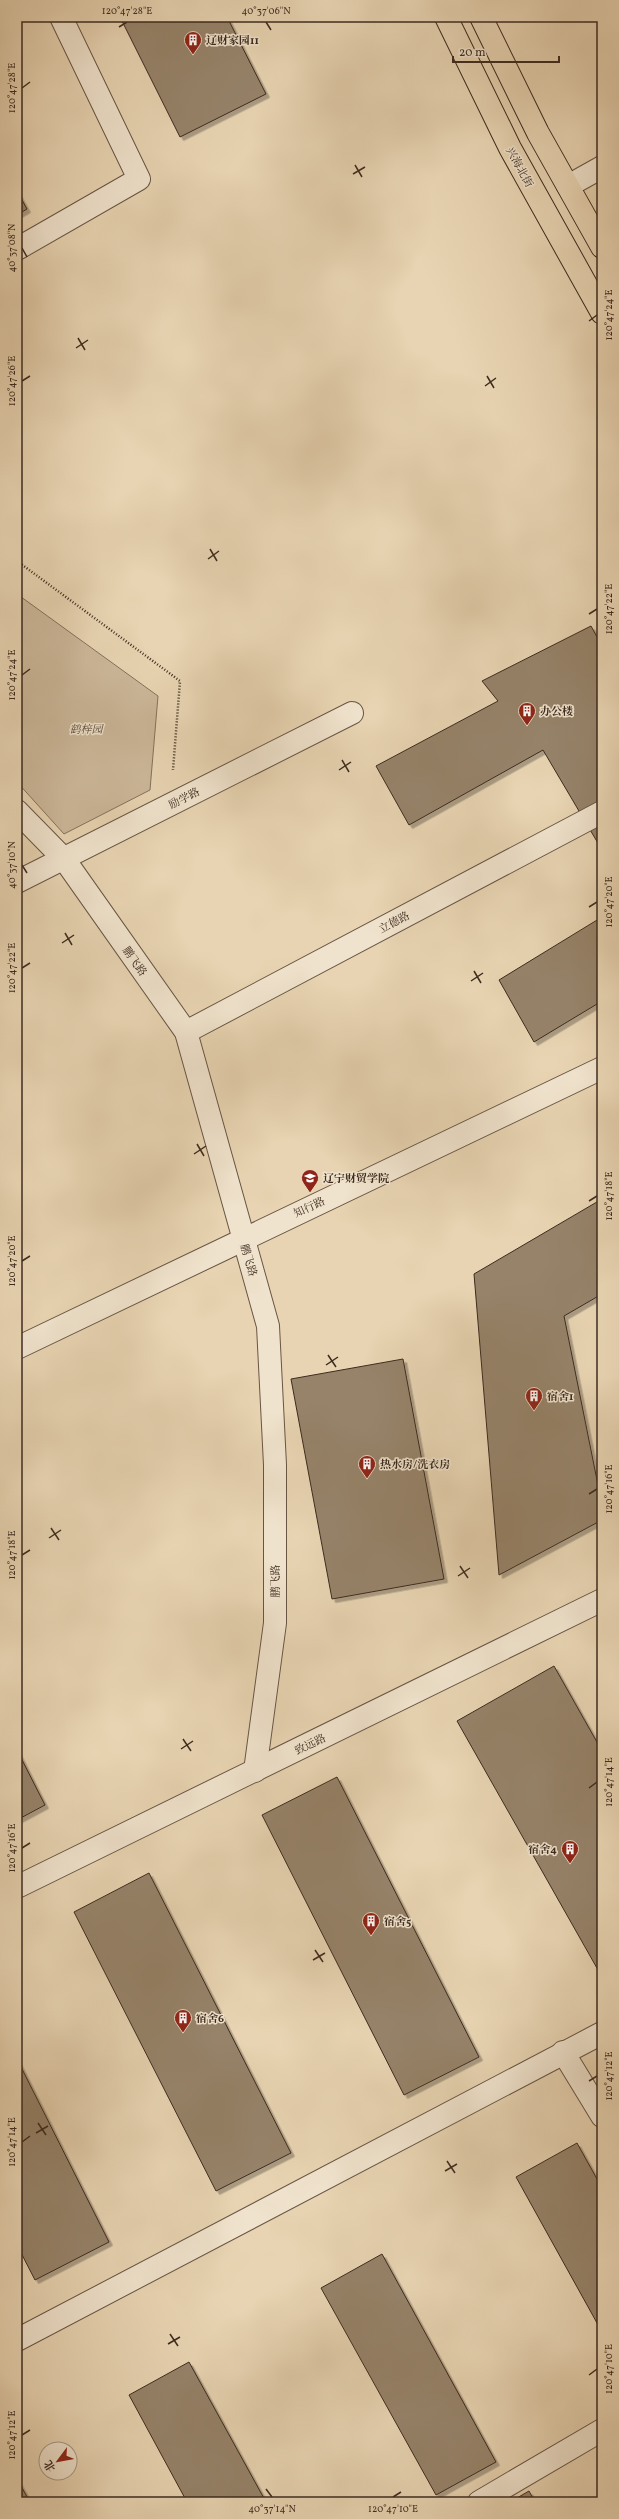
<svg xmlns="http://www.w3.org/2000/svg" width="619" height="2519" font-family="Vollkorn,'Noto Serif SC',serif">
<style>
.green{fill:#cbb799;stroke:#84715c}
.building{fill:#96836b;stroke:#3d2b1f;filter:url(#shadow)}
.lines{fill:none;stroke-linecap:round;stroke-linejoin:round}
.minor-casing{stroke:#685544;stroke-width:24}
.major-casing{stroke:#3d2b1f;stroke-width:24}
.path{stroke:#3d2b1f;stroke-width:2.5;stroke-dasharray:1 2;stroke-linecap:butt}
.minor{stroke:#f0e3cd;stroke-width:22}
.major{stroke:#e8d4b2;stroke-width:22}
.ticks{fill:none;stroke:#3d2b1f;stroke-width:1.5}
.labels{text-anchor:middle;stroke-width:3;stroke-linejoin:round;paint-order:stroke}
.poi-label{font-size:11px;font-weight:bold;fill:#3d2b1f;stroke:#f0e3cd;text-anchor:start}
.street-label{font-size:11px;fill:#3d2b1f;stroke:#f0e3cd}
.park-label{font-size:11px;font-style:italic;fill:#594737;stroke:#f0e3cd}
.neatline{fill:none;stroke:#3d2b1f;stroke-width:1.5}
.ticks-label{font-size:10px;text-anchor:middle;fill:#3d2b1f}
</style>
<defs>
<filter id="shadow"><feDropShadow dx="3.5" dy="3.5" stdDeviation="0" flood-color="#0004"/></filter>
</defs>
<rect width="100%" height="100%" fill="#e8d4b2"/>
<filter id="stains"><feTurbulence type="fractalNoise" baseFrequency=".005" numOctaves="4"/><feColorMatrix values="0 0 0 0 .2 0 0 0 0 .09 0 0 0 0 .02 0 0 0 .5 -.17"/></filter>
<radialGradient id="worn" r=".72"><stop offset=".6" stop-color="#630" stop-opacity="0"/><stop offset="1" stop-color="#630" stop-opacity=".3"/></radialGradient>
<!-- green -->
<path class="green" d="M17 594 158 696 150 790 64 834 17 782Z"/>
<!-- building -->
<g class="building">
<path d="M120 17H227L266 94 180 137Z"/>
<path d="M17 191 27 209 17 215Z"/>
<path d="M591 626 602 646V850L543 750 409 825 376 766 498 701 482 681Z"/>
<path d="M602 917V1001L534 1042 499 980Z"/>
<path d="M602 1199V1294L564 1316 602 1505V1520L499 1575 474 1274Z"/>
<path d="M403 1359 444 1579 332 1599 291 1379Z"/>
<path d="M554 1666 602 1751V1977L457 1721Z"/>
<path d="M17 1750 45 1805 17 1820Z"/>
<path d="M337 1777 479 2057 404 2095 262 1815Z"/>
<path d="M149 1873 291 2153 216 2191 74 1912Z"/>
<path d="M17 2059 109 2242 35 2280 17 2245Z"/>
<path d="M577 2143 602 2188V2332L516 2177Z"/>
<path d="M382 2254 496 2462 436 2495 321 2288Z"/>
<path d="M189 2362 266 2502H187L129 2395Z"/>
<path d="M17 2479 30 2502H17Z"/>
<path d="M529 2491 535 2502H510Z"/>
</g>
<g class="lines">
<defs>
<g id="minor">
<path d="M568 186 602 167"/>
<path d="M17 249 139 179 61 17"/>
<path d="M17 811 64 859 186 1032 268 1326 275 1465V1623L255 1771"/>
<path d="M17 882 352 713"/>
<path d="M186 1032 602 812"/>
<path d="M17 1348 602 1068"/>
<path d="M17 1887 602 1600"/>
<path d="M563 2052 602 2116"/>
<path d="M17 2340 602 2033"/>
<path d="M479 2502 602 2430"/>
</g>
<g id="major">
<path d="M446 17 510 148 602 313"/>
<path d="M481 17 538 133 602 247"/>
</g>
</defs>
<!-- minor casing -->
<use href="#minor" class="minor-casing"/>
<!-- major casing -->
<use href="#major" class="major-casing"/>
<!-- path -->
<path class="path" d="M17 561 180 681 173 770"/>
<!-- minor -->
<use href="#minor" class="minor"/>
<!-- major -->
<use href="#major" class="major"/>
</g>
<!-- ticks -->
<path class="ticks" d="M266 22 271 30M119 27 127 22M22 88 30 82M355 165 362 177M353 174 365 167M22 248 27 257M589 321 597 315M78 338 85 350M76 348 88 340M487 376 494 388M22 381 30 376M485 386 496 378M210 549 217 561M208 559 219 551M589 614 597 609M22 675 30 669M342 760 349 772M339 770 351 762M22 865 27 873M589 907 597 902M65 933 72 945M62 943 74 935M22 968 30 963M474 971 481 983M471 981 483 973M197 1144 204 1156M194 1154 206 1146M589 1201 597 1196M22 1261 30 1256M328 1355 336 1367M326 1365 338 1357M589 1494 597 1489M51 1528 59 1540M49 1538 61 1530M22 1555 30 1550M460 1566 468 1578M458 1576 470 1568M183 1739 191 1751M181 1749 193 1741M589 1788 597 1782M22 1848 30 1843M315 1950 323 1962M313 1960 325 1953M589 2081 597 2076M38 2123 46 2135M36 2133 48 2126M22 2142 30 2136M447 2161 455 2173M445 2171 457 2164M170 2334 178 2346M168 2344 180 2337M589 2375 597 2369M22 2435 30 2430M266 2489 272 2497M393 2497 401 2492"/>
<!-- icons -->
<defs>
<symbol id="building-pin" viewBox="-11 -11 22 30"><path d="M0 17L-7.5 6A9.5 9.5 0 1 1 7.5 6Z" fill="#8f2418" stroke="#f0e3cd"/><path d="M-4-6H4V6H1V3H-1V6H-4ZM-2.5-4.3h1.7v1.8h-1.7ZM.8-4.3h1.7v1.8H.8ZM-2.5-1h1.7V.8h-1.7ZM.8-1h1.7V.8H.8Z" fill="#fff"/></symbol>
<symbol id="university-pin" viewBox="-11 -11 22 30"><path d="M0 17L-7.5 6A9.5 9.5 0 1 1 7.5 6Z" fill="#8f2418" stroke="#f0e3cd"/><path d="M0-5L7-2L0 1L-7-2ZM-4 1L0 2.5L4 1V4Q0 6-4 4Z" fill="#fff"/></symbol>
</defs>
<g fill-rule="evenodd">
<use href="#building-pin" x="183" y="30" width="20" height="27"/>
<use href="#building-pin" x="517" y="701" width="20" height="27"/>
<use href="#university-pin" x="300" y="1168" width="20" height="27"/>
<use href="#building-pin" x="524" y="1386" width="20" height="27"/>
<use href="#building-pin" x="357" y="1454" width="20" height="27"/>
<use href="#building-pin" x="560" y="1839" width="20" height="27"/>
<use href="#building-pin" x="361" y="1911" width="20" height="27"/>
<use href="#building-pin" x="173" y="2008" width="20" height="27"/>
</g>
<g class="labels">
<!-- poi labels -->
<g class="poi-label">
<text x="206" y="44">辽财家园11</text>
<text x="540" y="715">办公楼</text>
<text x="323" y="1182">辽宁财贸学院</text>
<text x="547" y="1400">宿舍1</text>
<text x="380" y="1468">热水房/洗衣房</text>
<text x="557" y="1853" text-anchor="end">宿舍4</text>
<text x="384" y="1925">宿舍5</text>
<text x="196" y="2022">宿舍6</text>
</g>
<!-- street labels -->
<g class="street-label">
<text transform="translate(520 167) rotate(61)" y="4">兴海北街</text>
<text transform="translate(184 798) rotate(-27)" y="4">励学路</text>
<text transform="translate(394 922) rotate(-28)" y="4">立德路</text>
<text transform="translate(135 961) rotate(55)" y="4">鹏飞路</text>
<text transform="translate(309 1207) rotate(-25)" y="4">知行路</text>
<text transform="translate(249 1260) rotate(74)" y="4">鹏飞路</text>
<text transform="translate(275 1581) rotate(-90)" y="4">鹏飞路</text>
<text transform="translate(310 1744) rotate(-26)" y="4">致远路</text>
</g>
<!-- park labels -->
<g class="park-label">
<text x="86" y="733">鹤梓园</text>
</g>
</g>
<!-- margin -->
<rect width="619" height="2519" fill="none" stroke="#e8d4b2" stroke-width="44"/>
<!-- north arrow -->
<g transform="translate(58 2461) rotate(238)"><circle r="19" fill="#f0e3cd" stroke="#a89987"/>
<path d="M0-3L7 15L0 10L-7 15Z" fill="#8f2418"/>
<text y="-6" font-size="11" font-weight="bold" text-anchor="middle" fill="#3d2b1f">北</text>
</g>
<!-- scale -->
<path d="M453 56v6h106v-6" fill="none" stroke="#3d2b1f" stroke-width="2"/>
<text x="459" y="56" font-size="12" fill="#3d2b1f" stroke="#f0e3cd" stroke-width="3" paint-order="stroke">20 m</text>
<rect x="22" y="22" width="575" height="2475" class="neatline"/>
<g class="ticks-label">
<text x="127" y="14">120°47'28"E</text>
<text x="266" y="14">40°37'06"N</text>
<text transform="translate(11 88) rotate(-90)" y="4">120°47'28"E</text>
<text transform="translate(11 248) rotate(-90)" y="4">40°37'08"N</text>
<text transform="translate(608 315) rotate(-90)" y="4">120°47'24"E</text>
<text transform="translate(11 381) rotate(-90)" y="4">120°47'26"E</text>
<text transform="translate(608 609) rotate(-90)" y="4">120°47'22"E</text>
<text transform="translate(11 675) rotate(-90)" y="4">120°47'24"E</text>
<text transform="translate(11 865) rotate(-90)" y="4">40°37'10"N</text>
<text transform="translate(608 902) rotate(-90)" y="4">120°47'20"E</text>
<text transform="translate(11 968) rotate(-90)" y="4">120°47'22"E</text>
<text transform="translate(608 1196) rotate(-90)" y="4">120°47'18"E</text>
<text transform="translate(11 1261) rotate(-90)" y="4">120°47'20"E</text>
<text transform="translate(608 1489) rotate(-90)" y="4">120°47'16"E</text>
<text transform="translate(11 1555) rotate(-90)" y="4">120°47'18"E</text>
<text transform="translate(608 1782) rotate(-90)" y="4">120°47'14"E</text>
<text transform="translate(11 1848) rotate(-90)" y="4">120°47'16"E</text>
<text transform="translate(608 2076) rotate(-90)" y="4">120°47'12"E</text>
<text transform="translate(11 2142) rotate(-90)" y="4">120°47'14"E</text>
<text transform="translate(608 2369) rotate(-90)" y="4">120°47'10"E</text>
<text transform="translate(11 2435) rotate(-90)" y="4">120°47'12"E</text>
<text x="272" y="2512">40°37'14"N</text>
<text x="393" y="2512">120°47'10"E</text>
</g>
<rect width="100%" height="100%" filter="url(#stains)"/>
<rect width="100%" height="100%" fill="url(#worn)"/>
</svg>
